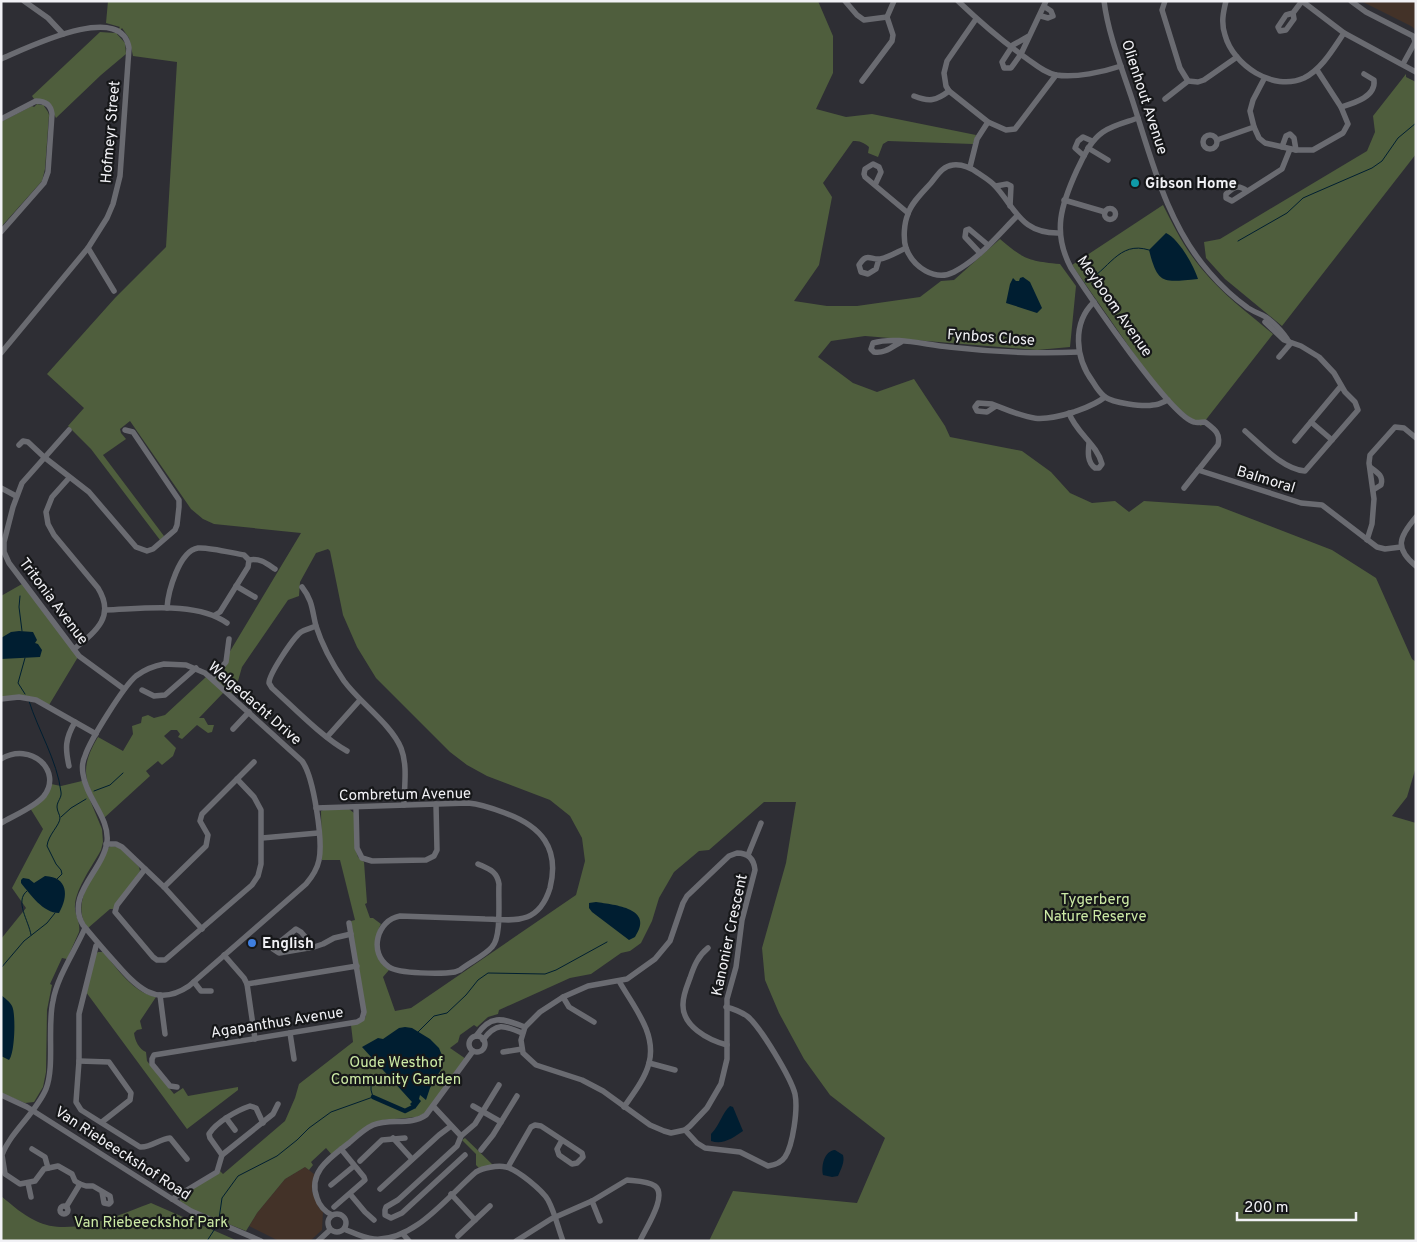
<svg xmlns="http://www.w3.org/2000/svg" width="1417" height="1242" font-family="Overpass,sans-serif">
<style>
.commercial{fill:#433228}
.green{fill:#4f5e3d}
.water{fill:#001e31}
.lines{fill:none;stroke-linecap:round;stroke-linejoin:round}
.stream{stroke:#001e31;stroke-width:1}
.canal{stroke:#001e31;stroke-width:4.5}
.minor{stroke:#6a6b71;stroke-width:5.5}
.culture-dot{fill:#0f9aa8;stroke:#161719;stroke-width:2}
.shop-dot{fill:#3f7fe0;stroke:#161719;stroke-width:2}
.labels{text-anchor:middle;stroke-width:4.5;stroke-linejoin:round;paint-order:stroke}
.street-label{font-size:15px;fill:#f1f1f5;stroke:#161719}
.poi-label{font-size:15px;font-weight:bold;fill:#f1f1f5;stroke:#161719;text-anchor:start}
.park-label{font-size:15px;fill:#cceaa5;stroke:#161719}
</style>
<rect width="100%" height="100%" fill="#2e2e34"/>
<!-- commercial -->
<g class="commercial">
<path d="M1361 1H1416V30L1411 26Z"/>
<path d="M305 1167 314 1174 312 1191 319 1208 323 1212 322 1230 310 1241H279L249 1226 257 1213 285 1179Z"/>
</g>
<!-- green -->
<g class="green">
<path d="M108 1H818L833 36V73L816 109 846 117 872 114 976 135 973 144 888 141 883 144 878 157 868 153 869 147C863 142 860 141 853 141L823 183 832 197 819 265 794 301 827 306H857L920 297 941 281 954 280 1000 239C1024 259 1027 261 1060 264L1076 286 1070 347 1037 350 865 336 831 341 818 357 853 383 877 392 914 379 945 426 950 437 1022 451 1051 472 1070 493 1092 503 1115 501 1129 512 1144 501 1218 506 1332 550 1376 578 1412 659 1416 662V767L1407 797 1392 816 1416 823V1241H709L733 1191 857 1203 885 1138 830 1095 804 1059 779 1013 765 980 762 948 786 863 796 802H764L709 850 699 851 674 872 659 898 652 921 641 943 630 951 621 953 591 974 570 978 499 1010 498 1014 488 1017 477 1027 474 1025 460 1035 458 1042 450 1048 466 1059 425 1113 417 1117 383 1120 332 1155 326 1148 311 1162 313 1165 309 1170 305 1167 285 1179 257 1213 246 1231 191 1209 180 1201V1197L220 1171 223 1174 285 1121 295 1098 299 1084 353 1042 351 1025 365 1018 366 1016 351 921 355 920 340 860H322L321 811 323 810 349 809 354 813 356 851 358 857 364 862 367 903 365 904 370 918H373L381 924C371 941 381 954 389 970L383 977 395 1011 411 1008 576 895 585 861 582 838 570 816 550 800 487 776 467 765 450 752 376 678 357 647 343 615 330 551 328 549 316 553 300 582 299 596 288 600 242 667 236 688 231 693 214 678 301 533 214 524 203 519 191 509 130 421 120 429 121 433 126 439 103 455 164 536 160 540 91 449 68 426 84 408 47 374 115 298 166 247 177 62 133 56 129 38 122 28 117 34 125 43 126 54 101 75 56 118 47 102 44 106 48 112 49 115 45 169 42 181 1 227V122L32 106 34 107 37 104 42 105 45 101 34 99 32 96 100 32 115 33 120 27 106 23Z"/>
<path d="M1406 74V77L1416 82V154L1282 326 1225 279 1206 258 1204 242 1220 239 1367 151 1375 132 1373 116Z"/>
<path d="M1163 205C1174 227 1185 249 1201 268 1222 294 1248 313 1273 334L1201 426 1179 409 1151 378 1072 265Z"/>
<path d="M22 584 78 657 49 705 36 698 1 697V596Z"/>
<path d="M206 677 224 692 199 718H204L208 725H214L212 732 208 733 197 725 182 739 178 737 180 734 177 730H171L164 736 176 748 173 756 162 765 158 761 146 771 150 776 104 818C88 783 76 774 98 737L123 751 133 734 132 726 141 723 142 717 148 715 154 718 165 715Z"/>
<path d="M82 781 102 829 103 842 101 850C93 865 76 888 75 905 74 914 81 923 79 932L67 959 62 958 50 984 52 985 47 1010 46 1072 43 1087 34 1102 25 1103 1 1093V939L26 908 12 888 43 829 30 808 51 784 61 786Z"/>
<path d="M111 846 119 847 139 867 140 871 113 909H110L88 928C69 904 96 871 108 848Z"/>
<path d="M98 952H103C118 969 132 992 156 997L140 1021 142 1029 137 1030 134 1033C135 1041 139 1049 146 1052L147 1061 174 1094 183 1088 188 1096 238 1087V1090L187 1129 86 992 96 954Z"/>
<path d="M465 1138 493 1165 479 1168 476 1165V1154L462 1140Z"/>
<path d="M1 1196C12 1205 23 1215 36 1221 70 1238 119 1215 151 1203L238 1241H1Z"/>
</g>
<!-- water -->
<g class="water">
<path d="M1166 233C1179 239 1194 266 1198 279 1164 282 1158 286 1149 250Z"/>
<path d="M1023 277 1030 282 1042 308 1037 313 1006 303 1010 284 1013 278 1016 281H1019L1020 278Z"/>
<path d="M19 631 33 632 37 640 35 643 38 644 42 650 40 657 1 659V638L11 632Z"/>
<path d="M45 876C68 877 69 896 59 913 43 913 30 894 21 883V880L23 878 29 879 34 883Z"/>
<path d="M596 902C615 905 655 908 635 937L629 940 592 912 589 908V903Z"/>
<path d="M1 995C5 998 10 1002 12 1006 16 1013 15 1054 9 1060L1 1056Z"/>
<path d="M405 1027 412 1028 430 1039 439 1048 443 1058 442 1068 430 1088 426 1100 420 1095 419 1099 421 1101 415 1109 410 1104 412 1102 362 1047 378 1038 383 1039 399 1028Z"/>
<path d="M730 1106 733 1107 743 1131C733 1138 723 1145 711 1141V1134C720 1125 722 1113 730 1106Z"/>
<path d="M835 1150 843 1155C845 1162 841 1169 838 1176L832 1177 823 1175C821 1166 824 1151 835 1150Z"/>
</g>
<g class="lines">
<!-- stream -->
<g class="stream">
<path d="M1238 241 1287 213 1303 198 1312 194 1372 168 1382 161 1398 138 1416 123"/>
<path d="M1085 282C1109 271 1118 240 1149 250"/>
<path d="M20 596 19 607 22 631"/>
<path d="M25 658 18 683 25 694"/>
<path d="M29 701C38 730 57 760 61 792 62 798 57 801 57 807 57 811 60 815 60 818 60 825 48 835 47 846L56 864 61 870 62 874 57 879"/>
<path d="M94 791 110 785 123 773"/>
<path d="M61 817 71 808 86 799"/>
<path d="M27 891C14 901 29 921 31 935"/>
<path d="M1 968 24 941 47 923 55 913"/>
<path d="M418 1032 434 1016 447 1013 466 995 478 980 488 973 545 974 556 970 607 942"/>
<path d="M219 1219 222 1198 238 1176 277 1156 297 1140 309 1128 331 1112 373 1097 371 1090V1078"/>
<path d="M207 1241 216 1227"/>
</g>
<!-- canal -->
<path class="canal" d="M373 1097 405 1111 413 1107"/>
<!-- minor -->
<g class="minor">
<path d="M24 1 48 18 63 34"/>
<path d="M845 1 857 15 864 20 887 17"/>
<path d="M958 1C980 22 1002 41 1026 58 1036 65 1045 73 1056 75 1076 78 1103 72 1121 66"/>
<path d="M1104 1C1108 33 1121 66 1131 96 1151 157 1166 223 1209 272 1221 286 1234 298 1248 308 1253 311 1257 313 1262 315 1271 319 1284 333 1289 342"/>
<path d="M1165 1 1162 10 1180 68 1188 81 1198 82 1204 80 1237 57"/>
<path d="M1226 1C1223 13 1221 23 1225 35 1233 65 1273 92 1304 78 1322 69 1333 49 1344 33"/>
<path d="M1351 1 1366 12 1413 36 1415 41 1414 44 1403 64"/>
<path d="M1293 13 1286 15 1278 27 1280 31 1286 30 1294 19 1293 13 1302 1 1344 33 1416 72"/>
<path d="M1041 16 1048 18 1053 16 1051 11 1045 7"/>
<path d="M887 17 894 1"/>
<path d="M976 19 947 61 944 73 946 86 949 91 988 122 1006 130 1015 129 1056 75"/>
<path d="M1029 36 1013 45 1002 62 1004 68H1011L1021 54 1046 1"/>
<path d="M1 59C25 49 122 0 129 48L120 176 113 204 107 218 88 248 1 353"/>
<path d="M1264 79 1253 100 1250 111 1254 127 1259 138 1265 143 1296 150H1313L1343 133 1348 124 1341 107 1317 70"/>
<path d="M862 81 892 41 893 35 887 17"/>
<path d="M914 96C929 102 936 101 949 91"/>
<path d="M1165 99 1188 81"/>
<path d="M1341 107C1354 103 1376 97 1374 80L1364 74"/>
<path d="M1138 118C1127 122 1113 125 1103 132 1090 141 1084 156 1077 170 1061 205 1052 232 1071 268 1088 294 1170 416 1194 422 1197 423 1201 422 1205 422 1214 429 1221 433 1218 445L1184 488"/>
<path d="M1 119 36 101C45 101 51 105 52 114L48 172 44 183 1 232"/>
<circle cx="1210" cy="142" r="7"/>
<path d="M1217 140 1254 127"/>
<path d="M1282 147 1286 136 1290 134 1294 138 1296 150"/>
<path d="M1088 148 1108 160"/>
<path d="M1084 156 1075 148 1078 141 1083 137 1092 141"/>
<path d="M970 167 977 139 988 122"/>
<path d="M875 185 881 172 879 167 873 164 865 169 864 174 865 177 908 213"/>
<path d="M996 186 1007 184 1011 186 1010 206"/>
<path d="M1247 191C1238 184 1234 187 1226 194V198L1232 201 1282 169 1290 149"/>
<path d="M1064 200 1105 212"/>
<circle cx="1110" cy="214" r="5.5"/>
<path d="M1017 216C998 235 979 259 954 272 935 282 913 267 906 248 903 239 904 223 908 214 911 203 923 192 931 183 937 176 942 166 953 165 962 164 971 168 978 173 984 177 991 181 996 187 1017 211 1022 234 1060 233"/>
<path d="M88 248 114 291"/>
<path d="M980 253 965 237 966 230 969 229 988 245"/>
<path d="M879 259 876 269 868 274 861 272 859 265C867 252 870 260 880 259 888 258 899 251 906 248"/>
<path d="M1094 302C1072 323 1075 358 1093 382 1096 387 1100 393 1105 397 1113 403 1143 407 1153 405 1159 405 1163 402 1168 400"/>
<path d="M901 342C892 347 884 354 874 352L871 349 873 343C896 336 925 345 949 347 992 352 1035 354 1079 352"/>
<path d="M1279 357 1291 343"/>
<path d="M996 406 987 412 977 411 975 407 978 403 992 404C1028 418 1035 424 1074 412 1085 408 1095 405 1105 397"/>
<path d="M1069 413C1076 433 1097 444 1102 464L1099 468H1095C1087 462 1088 452 1089 443"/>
<path d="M1311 422 1332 440"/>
<path d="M69 430 22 483 13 507 4 542V552L9 563 79 656 124 689"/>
<path d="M1245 431C1261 445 1283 469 1305 471L1358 410 1355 402 1345 392 1334 373 1319 357 1301 346 1284 340 1265 322"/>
<path d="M1295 441 1341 386"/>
<path d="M19 445 23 441 28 442 44 457 89 492 136 547 147 551 153 549 175 530 177 525 179 507V500L133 432 125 430"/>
<path d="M1370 467C1377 472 1384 476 1381 485L1373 490"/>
<path d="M1198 470 1301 503 1322 505 1377 547 1385 549 1401 547"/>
<path d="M69 478 52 497 46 512 48 524 54 535 98 588C116 617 95 632 74 649"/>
<path d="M1 488 16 496"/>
<path d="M1416 517C1399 537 1394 548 1416 566"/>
<path d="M1367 540 1372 524 1374 499 1369 463 1370 455 1395 427 1404 428 1416 438"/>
<path d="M249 560C260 558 266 563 275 569"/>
<path d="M236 586 255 597"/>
<path d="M302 587C313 601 312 611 316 626 322 645 333 665 344 681 360 703 391 724 401 748 408 766 404 787 404 805"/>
<path d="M167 608C168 592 179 551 198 548 209 547 232 553 244 555L249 560 248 567 220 612 215 615"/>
<path d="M105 610C142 609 196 601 227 623"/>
<path d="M316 626C311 628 306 629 301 632 293 638 269 674 269 683L272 688C293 707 323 738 347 751"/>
<path d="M164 664 186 665 205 673 302 761C314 777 323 841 319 860 317 870 312 877 306 884L189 986C155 1009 135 985 114 961 103 949 93 937 83 925 65 895 103 871 107 842 110 818 86 798 83 774 82 768 82 762 85 756 90 740 124 686 136 676 144 670 153 666 164 664Z"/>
<path d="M212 678 226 662 229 639"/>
<path d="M142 690 154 696 165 695 196 668"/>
<path d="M1 699 19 697 36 700 96 734"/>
<path d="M233 729 249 712"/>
<path d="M327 737 360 700"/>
<path d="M1 759C31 741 63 771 44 796 35 807 13 816 1 823"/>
<path d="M69 766C65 748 65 739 75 722"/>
<path d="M356 807 357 848 362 858 372 861 426 860 434 856 437 850 436 804"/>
<path d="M316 808 468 803C481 804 492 808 505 813 541 826 560 848 550 888 546 901 540 912 527 917 514 922 498 919 485 919 457 918 429 917 400 916 377 920 368 953 389 967 399 974 442 974 455 972L460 970C470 962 484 956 492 947 502 937 498 898 499 884 497 871 489 869 478 864"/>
<path d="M262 838 318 833"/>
<path d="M106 844H116L122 847 164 887 202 929"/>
<path d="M737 853C748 853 754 859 755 870L742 920 736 967 727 999V1059L721 1084 707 1108 690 1126 685 1130 671 1133 664 1131 650 1125 603 1091 582 1080 536 1065 523 1053 521 1040 525 1027 540 1012 563 997 588 986 627 979 655 959 670 941 683 903 687 896 729 856Z"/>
<path d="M748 855 761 823"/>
<path d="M145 869 117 905 115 912 153 957 157 960H165L252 885 258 876 261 864V810L254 797 237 779"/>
<path d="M164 887 206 846 208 835 200 821 202 814 254 762"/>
<path d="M85 928C75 951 57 977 53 1001 47 1027 55 1066 46 1089 36 1113 11 1131 2 1155L5 1174 20 1184 35 1181 44 1169 58 1166 72 1174 75 1181 80 1184 86 1186H93L110 1196 111 1202 109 1204 104 1203 102 1192"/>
<path d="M98 944 96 946 79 1014V1061L76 1102 81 1110 140 1147C151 1148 159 1139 170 1138L187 1159"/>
<path d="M314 947 301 932 296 929 275 946 273 949 279 953 314 947 323 944 334 938 351 934"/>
<path d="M708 948C698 956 694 966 690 978 687 986 683 995 683 1004 682 1026 708 1040 727 1045"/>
<path d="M224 955 244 978 247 984 255 1039"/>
<path d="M619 981C633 1006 657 1033 649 1063 645 1079 633 1094 624 1107"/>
<path d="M194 982 201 991H211"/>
<path d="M247 984 357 966"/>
<path d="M160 995 165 1034"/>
<path d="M563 997 569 1007 594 1022"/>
<path d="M290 1033 294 1059"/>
<path d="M476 1036C491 1013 503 1019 525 1027"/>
<circle cx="477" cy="1044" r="8"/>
<path d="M483 1040C496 1022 504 1025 522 1033"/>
<path d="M503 1052 522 1049"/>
<path d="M79 1061 109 1062 131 1093 130 1100 102 1122"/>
<path d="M649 1063 675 1070"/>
<path d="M177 1087 170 1086 152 1064V1059L154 1055 357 1022 362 1019 364 1012 349 923"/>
<path d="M1 1095 27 1107 191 1211 261 1241"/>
<path d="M433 1106 461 1136"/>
<path d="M473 1106 501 1122"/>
<path d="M226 1118 235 1130"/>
<path d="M685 1130 697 1143 705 1148 740 1152 768 1166C775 1165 781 1163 785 1157 793 1145 798 1109 795 1094 791 1078 760 1026 747 1016 741 1012 734 1009 726 1007"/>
<path d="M393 1138 412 1159"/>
<path d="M32 1149 45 1157 48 1168"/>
<path d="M481 1150 493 1135 517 1096"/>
<path d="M222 1155 210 1138 209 1134C216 1122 238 1110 250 1106L256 1108 263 1123"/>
<path d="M465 1155 402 1213 391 1218 385 1215V1210L386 1207 398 1200 457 1146 461 1136 475 1124 499 1085"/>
<path d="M360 1161 382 1140 405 1138"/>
<path d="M508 1167 531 1127 535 1125 541 1126 582 1153 583 1157 577 1163 572 1164 559 1155 557 1149 562 1140"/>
<path d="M28 1183 31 1197"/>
<path d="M331 1185 354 1166"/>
<path d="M380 1189 439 1135 451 1126"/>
<path d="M350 1194 365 1212 374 1220"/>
<path d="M451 1194 475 1220"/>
<path d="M172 1199 217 1172 222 1155 273 1114 278 1104"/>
<path d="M592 1201 600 1221"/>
<circle cx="64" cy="1210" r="4"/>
<path d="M66 1207 80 1184"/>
<path d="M334 1207 365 1180 364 1177 341 1149"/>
<circle cx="337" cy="1223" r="9"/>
<path d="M332 1215C325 1212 319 1205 317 1198 307 1172 331 1157 349 1143 356 1137 364 1129 373 1125 390 1118 411 1126 426 1115L473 1051"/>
<path d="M344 1229C354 1233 363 1238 374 1239 414 1242 448 1196 476 1172 483 1168 497 1165 506 1167 517 1169 543 1191 548 1200 555 1213 558 1228 563 1241"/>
<path d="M403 1234 409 1241"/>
<path d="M458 1236 490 1206"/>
<path d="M318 1241 330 1230"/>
<path d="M516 1241 551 1219 592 1201 627 1180C635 1181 648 1181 655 1186 668 1196 645 1229 640 1241"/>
</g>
</g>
<!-- markers -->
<circle class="culture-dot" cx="1135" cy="183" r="5"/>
<circle class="shop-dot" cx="252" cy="943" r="5"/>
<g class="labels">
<!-- street labels -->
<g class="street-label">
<text transform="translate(1145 97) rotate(72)" y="5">Olienhout Avenue</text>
<text transform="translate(110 132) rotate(-85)" y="5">Hofmeyr Street</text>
<text transform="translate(1115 306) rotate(55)" y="5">Meyboom Avenue</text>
<text transform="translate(991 337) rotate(4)" y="5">Fynbos Close</text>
<text transform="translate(1266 479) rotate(17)" y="5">Balmoral</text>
<text transform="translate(54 601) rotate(53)" y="5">Tritonia Avenue</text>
<text transform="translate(255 703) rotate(41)" y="5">Welgedacht Drive</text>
<text transform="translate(405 794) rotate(-1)" y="5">Combretum Avenue</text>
<text transform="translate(729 935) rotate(-78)" y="5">Kanonier Crescent</text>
<text transform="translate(277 1022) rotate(-9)" y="5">Agapanthus Avenue</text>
<text transform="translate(123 1153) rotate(33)" y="5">Van Riebeeckshof Road</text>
</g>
<!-- poi labels -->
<g class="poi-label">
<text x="1145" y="188">Gibson Home</text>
<text x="262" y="948">English</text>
</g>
<!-- park labels -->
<g class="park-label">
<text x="1095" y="904">Tygerberg<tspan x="1095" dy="17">Nature Reserve</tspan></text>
<text x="396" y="1067">Oude Westhof<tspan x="396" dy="17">Community Garden</tspan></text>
<text x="151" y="1227">Van Riebeeckshof Park</text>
</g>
</g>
<!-- border -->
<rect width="1417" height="1242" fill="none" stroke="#f1f1f5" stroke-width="5"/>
<!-- scale -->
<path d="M1237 1212v8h119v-8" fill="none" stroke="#f1f1f5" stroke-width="2.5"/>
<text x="1244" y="1212" font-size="15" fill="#f1f1f5" stroke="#161719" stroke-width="4" paint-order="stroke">200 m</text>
</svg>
